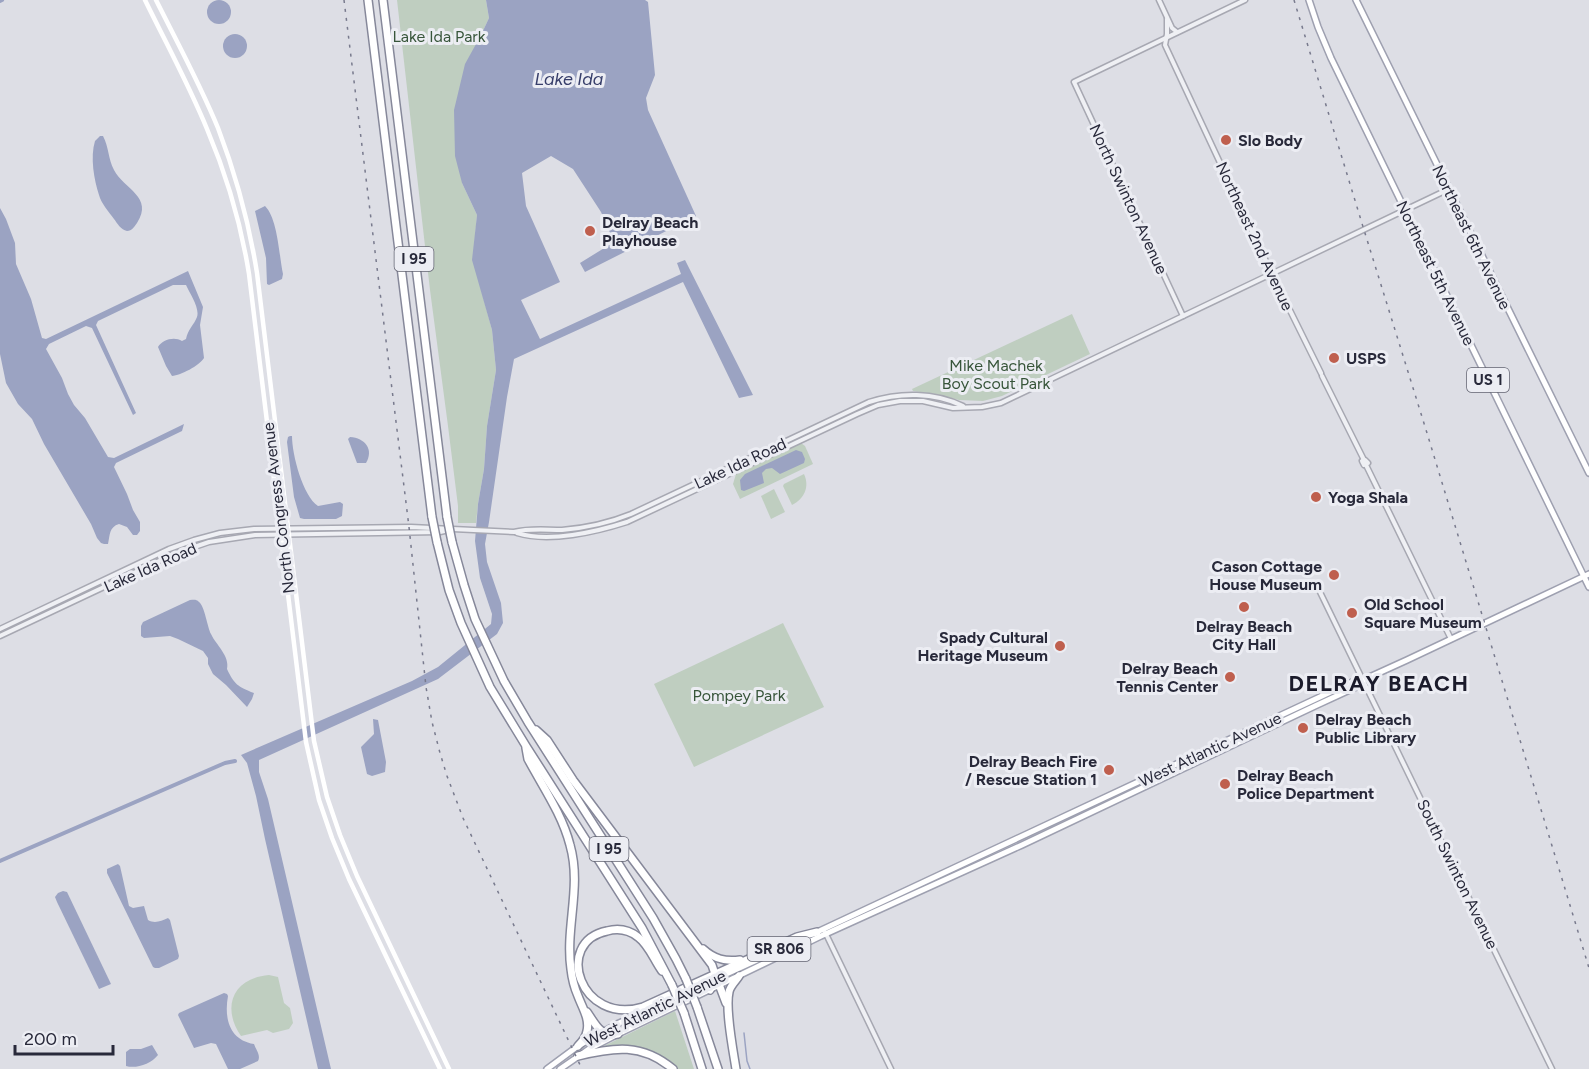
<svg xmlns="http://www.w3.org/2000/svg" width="1589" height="1069" font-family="Figtree,sans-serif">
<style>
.green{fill:#bfcec0}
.water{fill:#9ba3c2}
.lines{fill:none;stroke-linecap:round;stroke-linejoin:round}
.stream{stroke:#9ba3c2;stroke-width:1.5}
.canal{stroke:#9ba3c2;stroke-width:4}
.tertiary-casing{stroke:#a7a8b2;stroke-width:7}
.primary-casing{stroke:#9ea0b0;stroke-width:8}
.motorway-casing{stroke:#86889a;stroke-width:10}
.tertiary{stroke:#eff0f4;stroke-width:4}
.secondary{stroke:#fff;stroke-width:4.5}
.primary{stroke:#fff;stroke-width:5}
.motorway{stroke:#fff;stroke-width:7}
.rail{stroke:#787a8d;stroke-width:1.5;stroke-dasharray:3 6;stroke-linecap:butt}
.motorway-bridge-casing{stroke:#86889a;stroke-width:10;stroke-linecap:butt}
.motorway-bridge{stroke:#fff;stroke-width:7}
.poi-dot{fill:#bf5f4e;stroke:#ecedf3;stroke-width:2}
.labels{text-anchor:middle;stroke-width:6;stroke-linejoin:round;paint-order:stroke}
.shield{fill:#ecedf3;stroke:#636472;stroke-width:1.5}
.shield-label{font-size:15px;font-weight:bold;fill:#28293a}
.park-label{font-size:16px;fill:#37553a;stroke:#ecedf3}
.poi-label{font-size:16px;font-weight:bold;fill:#28293a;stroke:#ecedf3;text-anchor:start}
.street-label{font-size:16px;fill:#28293a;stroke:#ecedf3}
.water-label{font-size:18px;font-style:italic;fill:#373e6a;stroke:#ecedf3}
.district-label{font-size:22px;font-weight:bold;letter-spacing:1.5px;fill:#1b1b2b;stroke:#ecedf3}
</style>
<rect width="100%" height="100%" fill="#dddee5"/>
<!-- green -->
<g class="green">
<path d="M397 0H486L489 18 481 35 462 183 477 215 473 260 492 330 496 370 487 426 484 469 478 504 476 523H458V506L448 426 430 290Z"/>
<path d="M1072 314 1090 354 1002 396 983 401 959 400 935 394 913 391 912 389Z"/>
<path d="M801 443 805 446 813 464 740 499 733 484 736 474Z"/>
<path d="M804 474C810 487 804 499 792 505L783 486 784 484Z"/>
<path d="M774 489 785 512 771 519 761 496Z"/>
<path d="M783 623 824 707 694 767 654 684Z"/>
<path d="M269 975 278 977 284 1003 290 1008 293 1023 289 1029 273 1033 267 1030 241 1036C221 1007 233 978 269 975Z"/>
<path d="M675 1011 694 1069H677L664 1059 604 1048V1046Z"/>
</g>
<!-- water -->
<g class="water">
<circle cx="219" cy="12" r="12"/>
<path d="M486 0H645L648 2 655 75 646 98 648 110 696 216 585 272 580 263 614 242 601 212 573 169 551 156 522 173 526 206 560 282 521 300 540 339 681 274 677 263 685 260 753 395 739 398 683 282 514 359 507 397 489 522 485 544 487 562 501 603 503 623 497 634 438 679 259 760V772L268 799 331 1069H318L265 839 256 796 247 763 241 755 412 681 438 667 491 624 492 614 480 578 475 541 478 504 484 469 487 426 496 370 492 330 472 260 477 215 462 183 455 156 454 110 465 64 481 35 489 18Z"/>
<circle cx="235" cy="46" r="12"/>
<path d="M100 136H103C109 147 108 159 114 170 124 189 154 197 137 223 134 227 132 231 127 231 121 230 117 223 114 219 109 212 101 203 99 195 94 180 90 157 95 141Z"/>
<path d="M265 206C278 219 279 256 283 274L282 279 269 285 267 284 266 258 255 211Z"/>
<path d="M0 208 6 219 15 243 16 264 31 299 42 338 46 339 188 271 203 307 200 325 204 358C199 366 181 375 172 376L166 366 158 347C162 340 174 336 182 341L186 339C188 329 194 325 197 317 200 308 190 294 186 285H173L98 321 96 325 136 413 133 415 92 328 86 326 49 344 46 349 62 378 68 394 74 405 85 418 108 457 114 458 184 424 182 431 116 463 114 467 127 494 133 510 140 522V531L137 535H133L127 527 119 524C109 527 110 535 108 544H104L101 543 97 538 91 524 44 444 32 419 18 404 6 383 0 354Z"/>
<path d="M290 436H292C292 455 303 496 318 506L340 502 343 504 342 516 336 519H304L300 518 294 497 287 442 288 437Z"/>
<path d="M350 437C365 438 374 449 366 463H357L348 439Z"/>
<path d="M796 450 802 452 805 459 804 463 780 474 772 468 766 469 762 473 764 483 744 491 741 490 740 480 745 474Z"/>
<path d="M190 600C194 600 196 599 199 602 205 607 207 626 211 634 216 645 230 656 227 669 234 684 238 687 254 693L252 699 247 707 226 685 213 674 208 664V658L203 651 178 639 170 636 144 638 141 636V626L143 622Z"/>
<path d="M373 719 378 720 386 762 385 772 372 776 367 774 361 747 374 734Z"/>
<path d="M118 864 120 866 129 906 133 908 144 906 148 920C155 924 161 921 168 918L170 920 179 956 178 959 159 968H155L153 967 107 873V869Z"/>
<path d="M63 891 67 892 111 984 99 989 57 902 55 897 58 893Z"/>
<path d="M224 993 227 994 228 996C224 1018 229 1040 254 1044 256 1050 261 1055 258 1061L240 1069H228L216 1044 211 1043 194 1048 178 1015 179 1013Z"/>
<path d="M152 1045 158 1055C151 1064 136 1069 126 1066V1052L130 1049H141Z"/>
</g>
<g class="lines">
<!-- stream -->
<path class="stream" d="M744 1033 747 1061 750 1069"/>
<!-- canal -->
<g class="canal">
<path d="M0 1 2 0"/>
<path d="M0 861 225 763 235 761"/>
</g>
<defs>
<g id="tertiary">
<path d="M1159 0 1172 28 1177 32"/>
<path d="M1167 19V34L1165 45 1272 274 1321 373"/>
<path d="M1183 316 1074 82 1245 0"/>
<path d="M1322 376 1364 460"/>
<path d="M1365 460 1368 463 1364 465 1362 461Z"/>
<path d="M1366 465 1451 639"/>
<path d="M517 533C549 543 596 532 627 522L857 414 878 405 900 401H923L953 408 982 407 1001 403 1449 189"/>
<path d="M1320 592 1552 1069"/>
<path d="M0 629 169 549 194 540 220 533 254 529 411 527 514 532C530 528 545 530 562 530 585 528 609 523 631 514L869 402C900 392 934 392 963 406"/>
<path d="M0 636 174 554 209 542 255 535 440 532 449 530"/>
<path d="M825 932 891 1069"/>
</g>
<g id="primary">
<path d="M1309 0 1318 27 1331 58 1589 587"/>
<path d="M1356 0 1589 473"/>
<path d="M815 933 1352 682 1363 680 1407 660 1589 574"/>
<path d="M547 1069 578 1046 617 1024 807 937"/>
<path d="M560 1069 589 1049 618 1034 821 936 1022 845 1315 706 1356 687 1361 681"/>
</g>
<g id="motorway">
<path d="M368 0 432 517"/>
<path d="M383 0 447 517"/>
<path d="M437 542 449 590 461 623 490 687 526 746 642 928 672 985"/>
<path d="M452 542 464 585 475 619 504 681 528 722 653 918 676 959 686 979"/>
<path d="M536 730 547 740 573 780 712 965 716 977 710 990"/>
<path d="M526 748 528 759C543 787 562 814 570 845 582 887 565 927 571 969 572 978 574 987 578 996 582 1007 590 1019 587 1031 586 1038 582 1042 578 1046"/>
<path d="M703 949C714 959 725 962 740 960"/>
<path d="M662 971C654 960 649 945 638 937 629 930 618 928 607 931 553 942 580 1026 643 1007L797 937 817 932"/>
<path d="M711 982 720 987 726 1003"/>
<path d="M697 1007 718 1069"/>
<path d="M587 1012C596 1025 600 1037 618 1034"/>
<path d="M684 1013 702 1069"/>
<path d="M578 1056C614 1047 642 1043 673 1069"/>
<path d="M736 1069C733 1050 725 1009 729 992 730 986 736 981 739 976"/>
</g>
</defs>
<!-- tertiary casing -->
<use href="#tertiary" class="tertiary-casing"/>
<!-- primary casing -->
<use href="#primary" class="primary-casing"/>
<!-- motorway casing -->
<use href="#motorway" class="motorway-casing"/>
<!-- tertiary -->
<use href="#tertiary" class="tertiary"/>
<!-- secondary -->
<g class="secondary">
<path d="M145 0C166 43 189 85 207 129 227 176 241 224 249 274L306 742 319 800 332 838 349 879 440 1069"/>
<path d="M156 0C177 42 200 84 218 128 236 175 249 223 257 273L314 741 327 797 340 835 357 876 449 1069"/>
</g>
<!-- primary -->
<use href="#primary" class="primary"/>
<!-- motorway -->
<use href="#motorway" class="motorway"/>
<!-- rail -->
<g class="rail">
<path d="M344 0 409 527 426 687 432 722 440 753 447 776 463 818 582 1069"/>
<path d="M1294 0 1364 230 1427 433 1589 968"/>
</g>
<defs>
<g id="motorway-bridge">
<path d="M432 517 437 542"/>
<path d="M447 517 452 542"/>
<path d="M686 979 697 1007"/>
<path d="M672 985 684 1013"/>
</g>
</defs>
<!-- motorway-bridge casing -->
<use href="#motorway-bridge" class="motorway-bridge-casing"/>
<!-- motorway-bridge -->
<use href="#motorway-bridge" class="motorway-bridge"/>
</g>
<!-- markers -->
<g class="poi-dot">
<circle cx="1226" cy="140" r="6"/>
<circle cx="590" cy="231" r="6"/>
<circle cx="1334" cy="358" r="6"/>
<circle cx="1316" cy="497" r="6"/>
<circle cx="1334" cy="575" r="6"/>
<circle cx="1244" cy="607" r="6"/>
<circle cx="1352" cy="613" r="6"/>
<circle cx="1060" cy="646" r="6"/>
<circle cx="1230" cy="677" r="6"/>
<circle cx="1303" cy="728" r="6"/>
<circle cx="1109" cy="770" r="6"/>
<circle cx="1225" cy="784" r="6"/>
</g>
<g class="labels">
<!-- shield labels -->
<g class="shield">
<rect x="394.5" y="247" width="39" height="24" rx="4.5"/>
<rect x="1467" y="368" width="42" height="24" rx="4.5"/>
<rect x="589.5" y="837" width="39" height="24" rx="4.5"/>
<rect x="747.5" y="937" width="63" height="24" rx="4.5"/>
</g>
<g class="shield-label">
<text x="414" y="264">I 95</text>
<text x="1488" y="385">US 1</text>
<text x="609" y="854">I 95</text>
<text x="779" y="954">SR 806</text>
</g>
<!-- park labels -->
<g class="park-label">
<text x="439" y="42">Lake Ida Park</text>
<text x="996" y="371">Mike Machek<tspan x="996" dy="18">Boy Scout Park</tspan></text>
<text x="739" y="701">Pompey Park</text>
</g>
<!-- poi labels -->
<g class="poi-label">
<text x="1238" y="146">Slo Body</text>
<text x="602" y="228">Delray Beach<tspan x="602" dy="18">Playhouse</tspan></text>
<text x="1346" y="364">USPS</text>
<text x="1328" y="503">Yoga Shala</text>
<text x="1322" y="572" text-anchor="end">Cason Cottage<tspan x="1322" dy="18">House Museum</tspan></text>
<text x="1364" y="610">Old School<tspan x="1364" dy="18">Square Museum</tspan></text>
<text x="1244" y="632" text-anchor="middle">Delray Beach<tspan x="1244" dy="18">City Hall</tspan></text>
<text x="1048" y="643" text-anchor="end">Spady Cultural<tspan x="1048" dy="18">Heritage Museum</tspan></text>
<text x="1218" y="674" text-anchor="end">Delray Beach<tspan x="1218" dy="18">Tennis Center</tspan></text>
<text x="1315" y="725">Delray Beach<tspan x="1315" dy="18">Public Library</tspan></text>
<text x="1097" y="767" text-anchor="end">Delray Beach Fire<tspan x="1097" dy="18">/ Rescue Station 1</tspan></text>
<text x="1237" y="781">Delray Beach<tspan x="1237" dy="18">Police Department</tspan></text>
</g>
<!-- street labels -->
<g class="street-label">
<text transform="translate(1129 199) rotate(65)" y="6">North Swinton Avenue</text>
<text transform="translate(1255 236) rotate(65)" y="6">Northeast 2nd Avenue</text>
<text transform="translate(1472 237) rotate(64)" y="6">Northeast 6th Avenue</text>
<text transform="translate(1436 273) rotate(64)" y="6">Northeast 5th Avenue</text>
<text transform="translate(740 463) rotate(-25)" y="6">Lake Ida Road</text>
<text transform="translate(278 508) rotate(-97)" y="6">North Congress Avenue</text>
<text transform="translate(150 567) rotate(-24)" y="6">Lake Ida Road</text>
<text transform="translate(1210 749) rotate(-25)" y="6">West Atlantic Avenue</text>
<text transform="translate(1458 874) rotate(64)" y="6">South Swinton Avenue</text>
<text transform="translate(655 1008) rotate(-26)" y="6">West Atlantic Avenue</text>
</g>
<!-- water labels -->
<g class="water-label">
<text x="569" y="85">Lake Ida</text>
</g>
<!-- district labels -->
<g class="district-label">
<text x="1379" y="691">DELRAY BEACH</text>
</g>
</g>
<!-- scale -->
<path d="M15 1045v9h98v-9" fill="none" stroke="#28293a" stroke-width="3"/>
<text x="24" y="1045" font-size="18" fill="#28293a" stroke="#ecedf3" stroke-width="4.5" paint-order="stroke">200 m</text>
</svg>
